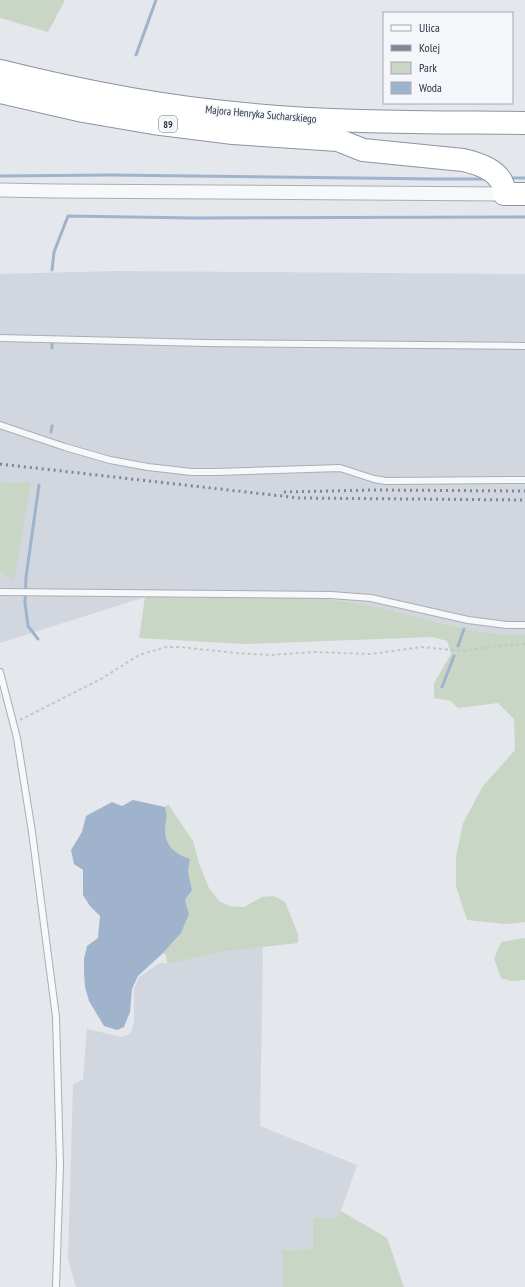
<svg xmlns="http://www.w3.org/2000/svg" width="525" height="1287" font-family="'PT Sans Narrow',sans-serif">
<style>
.built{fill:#d2d6de}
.green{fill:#c9d6c5}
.water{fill:#9fb4cc}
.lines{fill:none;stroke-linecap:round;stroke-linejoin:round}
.stream{stroke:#9fb4cc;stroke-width:3}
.lane-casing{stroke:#a9aeb7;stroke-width:8}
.street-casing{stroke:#a9aeb7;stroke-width:15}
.highway-casing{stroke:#8b94a3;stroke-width:24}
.path{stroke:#c2c5cb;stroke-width:2;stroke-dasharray:3 3;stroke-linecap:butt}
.lane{stroke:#f7f8fa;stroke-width:6}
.street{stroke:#f7f8fa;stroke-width:13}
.highway{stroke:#fff;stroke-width:22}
.rail{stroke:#7d8696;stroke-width:3;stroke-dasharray:2 4;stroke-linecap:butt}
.labels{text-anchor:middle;stroke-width:3;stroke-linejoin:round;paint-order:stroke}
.shield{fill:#f4f6f9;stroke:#676e7b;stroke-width:1}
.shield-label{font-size:10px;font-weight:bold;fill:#2b3445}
.street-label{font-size:11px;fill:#2b3445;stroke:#f4f6f9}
</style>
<rect width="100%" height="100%" fill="#e4e7ec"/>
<!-- built -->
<g class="built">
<path d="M115 271 525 274V635L490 633 469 630 382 608 343 601 320 598 145 597 0 643V274Z"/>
<path d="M263 946 260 1126 357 1165 341 1211 313 1249 282 1250 283 1287H76L68 1259 73 1085 83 1079 87 1029 122 1037 131 1033 134 1022V989L139 977 160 963H173L226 951Z"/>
</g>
<!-- green -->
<g class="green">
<path d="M0 0H65L48 32 0 18Z"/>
<path d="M0 482 31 483 14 580 0 572Z"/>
<path d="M145 597 320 598 343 601 382 608 469 630 490 633 525 635V922L505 924 467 920 456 886V857L463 823 483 786 515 750 514 719 498 703 458 708 451 701 434 698V683L451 654 447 641 432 637 245 644 139 638Z"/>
<path d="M168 804 193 841 200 866 209 888 219 901 229 906 244 907 262 897 274 896 285 902 298 934V943L226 951 173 963H167L166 955 163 953 181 933 189 914 185 900 192 889 188 871 190 859C176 854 165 847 165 829 166 819 168 818 165 807Z"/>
<path d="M525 938V980L511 981 501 978 494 959 501 942Z"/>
<path d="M341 1211 387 1238 404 1287H283L282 1250 313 1249V1218H335Z"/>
</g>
<!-- water -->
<path class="water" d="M133 800 165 807C168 818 166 819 165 829 165 847 176 854 190 859L188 871 192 890 185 900 189 914 181 933 163 953 138 976 132 989 130 1012 124 1027 117 1030 104 1026 89 1001 85 987 84 972V959L87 946 98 938 100 916 90 906 83 895V870L74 864 71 850 82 832 86 816 112 802 122 806Z"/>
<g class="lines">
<!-- stream -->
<g class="stream">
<path d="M136 55 156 0"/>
<path d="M0 176 110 175 437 179H486"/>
<path d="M509 178H525"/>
<path d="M52 270 54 252 68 216 193 218 525 217"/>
<path d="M52 348V344"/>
<path d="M51 432 52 426"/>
<path d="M38 639 28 626 25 603 26 577 39 485"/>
<path d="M458 646 464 629"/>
<path d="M442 687 454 656"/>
</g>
<defs>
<g id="lane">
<path d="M0 338 206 343 525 346"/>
<path d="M0 425 65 447 110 460 148 467 192 472H216L340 468 374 479 386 481 525 480"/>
<path d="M0 592 331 595 371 598 468 620 507 625H525"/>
<path d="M0 672 17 738 32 832 56 1017 60 1165 56 1287"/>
</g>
<path id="street" d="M0 190 54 191 504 194"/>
<g id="highway">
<path d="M0 71C80 91 162 107 244 114 337 123 431 122 525 123"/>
<path d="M0 92 83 111 153 123 233 133 338 140 363 150 463 160C481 164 505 172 504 194H525"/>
</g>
</defs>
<!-- lane casing -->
<use href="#lane" class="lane-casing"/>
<!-- street casing -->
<use href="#street" class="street-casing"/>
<!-- highway casing -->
<use href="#highway" class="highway-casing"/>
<!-- path -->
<path class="path" d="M20 720 101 679 139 655 166 647H180L236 653 271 655 315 652 371 654 421 647 464 651 496 646 525 644"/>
<!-- lane -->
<use href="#lane" class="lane"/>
<!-- street -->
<use href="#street" class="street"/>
<!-- highway -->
<use href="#highway" class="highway"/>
<!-- rail -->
<g class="rail">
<path d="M0 464 299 498 525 500"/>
<path d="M284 492 373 490 525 491"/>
</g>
</g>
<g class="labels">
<!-- shield labels -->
<rect class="shield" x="159" y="116" width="18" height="16" rx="3"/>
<g class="shield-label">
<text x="168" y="128">89</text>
</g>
<!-- street labels -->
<g class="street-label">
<text transform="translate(261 114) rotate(5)" y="4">Majora Henryka Sucharskiego</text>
</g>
</g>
<!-- legend -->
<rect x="383" y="12" width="130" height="92" fill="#f4f6f9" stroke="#a4a8b1"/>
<rect x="391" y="25" width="20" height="6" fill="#f7f8fa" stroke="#a4a8b1"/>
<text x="419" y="32" font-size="12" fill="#2b3445">Ulica</text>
<rect x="391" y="45" width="20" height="6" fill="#7d8696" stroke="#a4a8b1"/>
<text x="419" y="52" font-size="12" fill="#2b3445">Kolej</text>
<rect x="391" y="62" width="20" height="12" fill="#c9d6c5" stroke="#a4a8b1"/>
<text x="419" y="72" font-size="12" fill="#2b3445">Park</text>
<rect x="391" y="82" width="20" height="12" fill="#9fb4cc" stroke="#a4a8b1"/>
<text x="419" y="92" font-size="12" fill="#2b3445">Woda</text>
</svg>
